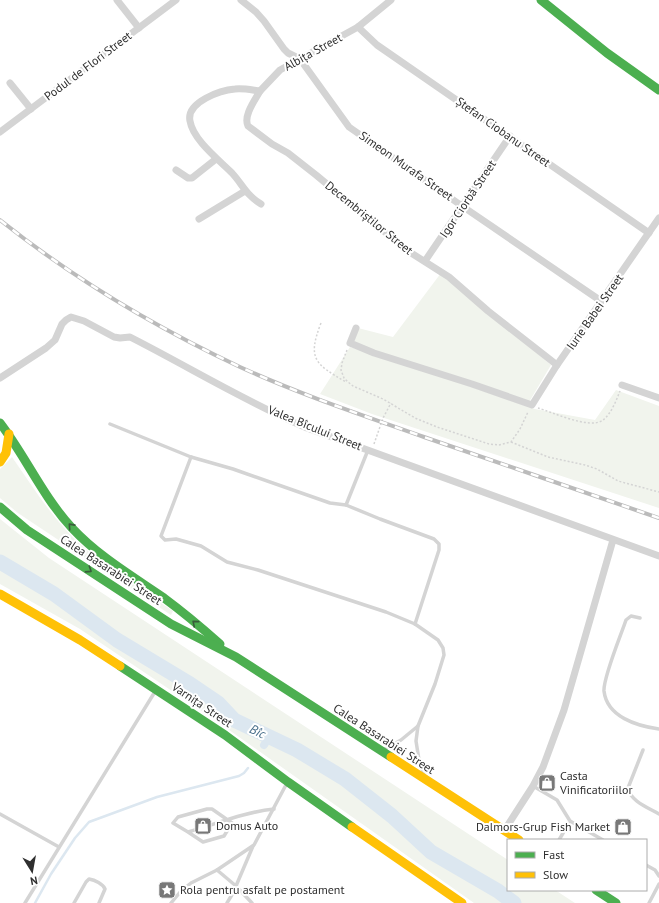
<svg xmlns="http://www.w3.org/2000/svg" width="659" height="903" font-family="'PT Sans',sans-serif">
<style>
.green{fill:#f1f4ed}
.lines{fill:none;stroke-linecap:round;stroke-linejoin:round}
.stream{stroke:#dce7f0;stroke-width:2.5}
.canal{stroke:#dce7f0;stroke-width:8}
.river{stroke:#dce7f0;stroke-width:15}
.path{stroke:#d4d4d4;stroke-width:1.5;stroke-dasharray:2 2;stroke-linecap:butt}
.lane{stroke:#d4d4d4;stroke-width:3.5}
.street{stroke:#d4d4d4;stroke-width:7}
.fast{stroke:#4caf50;stroke-width:9}
.slow{stroke:#ffc107;stroke-width:9}
.rail-casing{stroke:#bbb;stroke-width:4}
.rail{stroke:#fff;stroke-width:2.5;stroke-dasharray:8;stroke-linecap:butt}
.oneway{stroke:#395c3b}
.labels{text-anchor:middle;stroke-width:4;stroke-linejoin:round;paint-order:stroke}
.street-label{font-size:12px;fill:#2f2f2f;stroke:#fff}
.poi-label{font-size:12px;fill:#2f2f2f;stroke:#fff;text-anchor:start}
.water-label{font-size:13px;font-style:italic;fill:#466c89;stroke:#fff}
</style>
<rect width="100%" height="100%" fill="#fff"/>
<!-- green -->
<g class="green">
<path d="M441 273 551 365 529 402 410 364 354 343V338L358 328 393 337Z"/>
<path d="M350 347 454 381 535 409 595 420 616 390 659 406V508L372 414 320 394Z"/>
<path d="M12 457C33 487 53 520 81 545 110 570 142 590 173 611L171 615 18 513 0 498V469Z"/>
<path d="M0 519 49 558 508 860V890H555L575 903H474L215 720 80 629 0 584Z"/>
</g>
<g class="lines">
<!-- stream -->
<path class="stream" d="M35 903 51 874 75 838 89 822 157 797 239 776 244 773 248 768"/>
<!-- canal -->
<path class="canal" d="M264 745 269 737"/>
<!-- river -->
<path class="river" d="M0 562 54 594 117 640 190 684 218 703 234 720 297 750 345 779 392 816 431 852 498 891 514 903"/>
<!-- path -->
<g class="path">
<path d="M321 323C307 359 315 364 346 382"/>
<path d="M347 350 342 363 341 370 344 378 348 382 353 386 383 399 415 418 437 427 489 444 499 445 511 442 520 429 528 412"/>
<path d="M538 408C552 412 590 430 603 420 611 414 616 401 620 391"/>
<path d="M511 442 548 457 585 465 597 469 618 481 659 492"/>
<path d="M374 444 383 418 391 403"/>
</g>
<!-- lane -->
<g class="lane">
<path d="M110 424 191 457 233 469 330 503 346 505 380 519 434 539 439 544V550L415 624"/>
<path d="M191 457 161 536 165 540 176 539 201 546 227 562 258 570 386 612 415 624 438 640 443 648 444 655 435 684 418 726 416 741 419 760 424 775"/>
<path d="M346 505 368 450"/>
<path d="M640 618 631 616 626 620C621 635 603 678 604 691 607 717 637 726 659 729"/>
<path d="M383 750 401 740 418 726"/>
<path d="M643 750 628 788C630 801 649 808 659 814"/>
<path d="M533 786 557 800 570 821 603 840"/>
<path d="M0 814 59 847"/>
<path d="M188 832 173 823 178 817 207 809H212L232 823 224 836 203 842 188 832C216 824 245 812 274 809"/>
<path d="M559 840 570 821"/>
<path d="M646 865 655 870 659 876"/>
<path d="M217 870 236 886 252 903"/>
<path d="M25 903 156 690"/>
<path d="M74 903 86 882 89 879C95 880 103 884 105 889L99 903"/>
<path d="M171 903 181 891 191 883 217 870 254 845 287 783"/>
<path d="M227 903 233 893 253 846"/>
<path d="M649 903 659 884"/>
</g>
<!-- street -->
<g class="street">
<path d="M117 0 139 28"/>
<path d="M241 0 256 12 264 21 284 49 288 53 300 59 349 127 462 206 601 301"/>
<path d="M358 27 377 45 649 233"/>
<path d="M10 83 31 109"/>
<path d="M260 91C255 100 243 116 248 126L272 144 288 153 316 175 408 251 449 277 488 311 557 365"/>
<path d="M0 132 176 0"/>
<path d="M176 170 188 178H192L216 159"/>
<path d="M261 204C246 195 243 185 232 173 219 160 193 140 190 121 186 102 221 90 235 89 243 88 252 90 260 91L280 70 358 27 391 0"/>
<path d="M199 219 245 191"/>
<path d="M425 261 510 136"/>
<path d="M356 328 350 343 374 353 472 384 532 405 557 365 659 218"/>
<path d="M0 378 46 348 55 340 62 324 66 320 71 317 84 321 114 337 120 338 130 337C189 367 246 402 307 428L659 556"/>
<path d="M622 385 659 398"/>
<path d="M504 831 533 786 543 767 564 710 613 540"/>
</g>
<!-- fast -->
<g class="fast">
<path d="M541 0 607 53 659 90"/>
<path d="M0 423C26 457 43 497 72 528 98 556 132 576 164 598 183 612 202 628 220 644"/>
<path d="M0 507 27 530 171 624 236 657 391 757"/>
<path d="M120 666 225 735 288 782 352 827"/>
<path d="M596 890 616 903"/>
</g>
<!-- slow -->
<g class="slow">
<path d="M0 462 6 453 9 434"/>
<path d="M0 594 80 640 120 666"/>
<path d="M391 757 519 840"/>
<path d="M352 827 462 903"/>
</g>
<defs>
<path id="rail" d="M0 220C73 278 155 327 240 367 299 394 362 415 424 437 502 464 581 491 659 518"/>
</defs>
<!-- rail casing -->
<use href="#rail" class="rail-casing"/>
<!-- rail -->
<use href="#rail" class="rail"/>
</g>
<!-- one-way arrows -->
<defs><path id="oneway-chevron" d="M-2-3.5L2.5 0L-2 3.5" fill="none" stroke-width="1.6" stroke-linecap="round" stroke-linejoin="round"/></defs>
<g class="oneway">
<use href="#oneway-chevron" transform="translate(71 526) rotate(-132)"/>
<use href="#oneway-chevron" transform="translate(89 570) rotate(33)"/>
<use href="#oneway-chevron" transform="translate(195 623) rotate(-140)"/>
</g>
<!-- icons -->
<defs>
<symbol id="shop-square" viewBox="-11 -11 22 22"><rect x="-9" y="-9" width="18" height="18" rx="4" fill="#787878" stroke="#fff"/><path d="M-5-2.5h2.3a2.7 3.5 0 0 1 5.4 0H5L5.5 6h-11ZM-1.5-2.5h3a1.5 2.3 0 0 0-3 0Z" fill="#fff"/></symbol>
<symbol id="sight-square" viewBox="-11 -11 22 22"><rect x="-9" y="-9" width="18" height="18" rx="4" fill="#787878" stroke="#fff"/><path d="M0-6L1.8-2.2L6-1.7L2.9 1.2L3.7 5.4L0 3.3L-3.7 5.4L-2.9 1.2L-6-1.7L-1.8-2.2Z" fill="#fff"/></symbol>
</defs>
<g fill-rule="evenodd">
<use href="#shop-square" x="537" y="773" width="20" height="20"/>
<use href="#shop-square" x="193" y="816" width="20" height="20"/>
<use href="#shop-square" x="613" y="817" width="20" height="20"/>
<use href="#sight-square" x="157" y="880" width="20" height="20"/>
</g>
<g class="labels">
<!-- street labels -->
<g class="street-label">
<text transform="translate(313 52) rotate(-29)" y="4">Albița Street</text>
<text transform="translate(88 66) rotate(-37)" y="4">Podul de Flori Street</text>
<text transform="translate(503 132) rotate(35)" y="4">Ștefan Ciobanu Street</text>
<text transform="translate(406 166) rotate(35)" y="4">Simeon Murafa Street</text>
<text transform="translate(468 199) rotate(-56)" y="4">Igor Ciorbă Street</text>
<text transform="translate(369 218) rotate(39)" y="4">Decembriștilor Street</text>
<text transform="translate(595 312) rotate(-55)" y="4">Iurie Babei Street</text>
<text transform="translate(315 428) rotate(22)" y="4">Valea Bîcului Street</text>
<text transform="translate(111 570) rotate(33)" y="4">Calea Basarabiei Street</text>
<text transform="translate(202 705) rotate(34)" y="4">Varnița Street</text>
<text transform="translate(384 739) rotate(33)" y="4">Calea Basarabiei Street</text>
</g>
<!-- poi labels -->
<g class="poi-label">
<text x="560" y="780">Casta<tspan x="560" dy="14">Vinificatoriilor</tspan></text>
<text x="216" y="830">Domus Auto</text>
<text x="610" y="831" text-anchor="end">Dalmors-Grup Fish Market</text>
<text x="180" y="894">Rola pentru asfalt pe postament</text>
</g>
<!-- water labels -->
<g class="water-label">
<text transform="translate(258 731) rotate(26)" y="5">Bîc</text>
</g>
</g>
<!-- legend -->
<rect x="507" y="839" width="140" height="52" fill="#ffffff" stroke="#acacac"/>
<rect x="515" y="852" width="20" height="6" fill="#4caf50" stroke="#acacac"/>
<text x="543" y="859" font-size="12" fill="#2f2f2f">Fast</text>
<rect x="515" y="872" width="20" height="6" fill="#ffc107" stroke="#acacac"/>
<text x="543" y="879" font-size="12" fill="#2f2f2f">Slow</text>
<!-- north arrow -->
<g transform="translate(32 871) rotate(169)" stroke="#ffffff" stroke-width="3" paint-order="stroke">
<path d="M0-3L7 15L0 10L-7 15Z" fill="#2f2f2f"/>
<text y="-6" font-size="11" font-weight="bold" text-anchor="middle" fill="#2f2f2f">N</text>
</g>
</svg>
